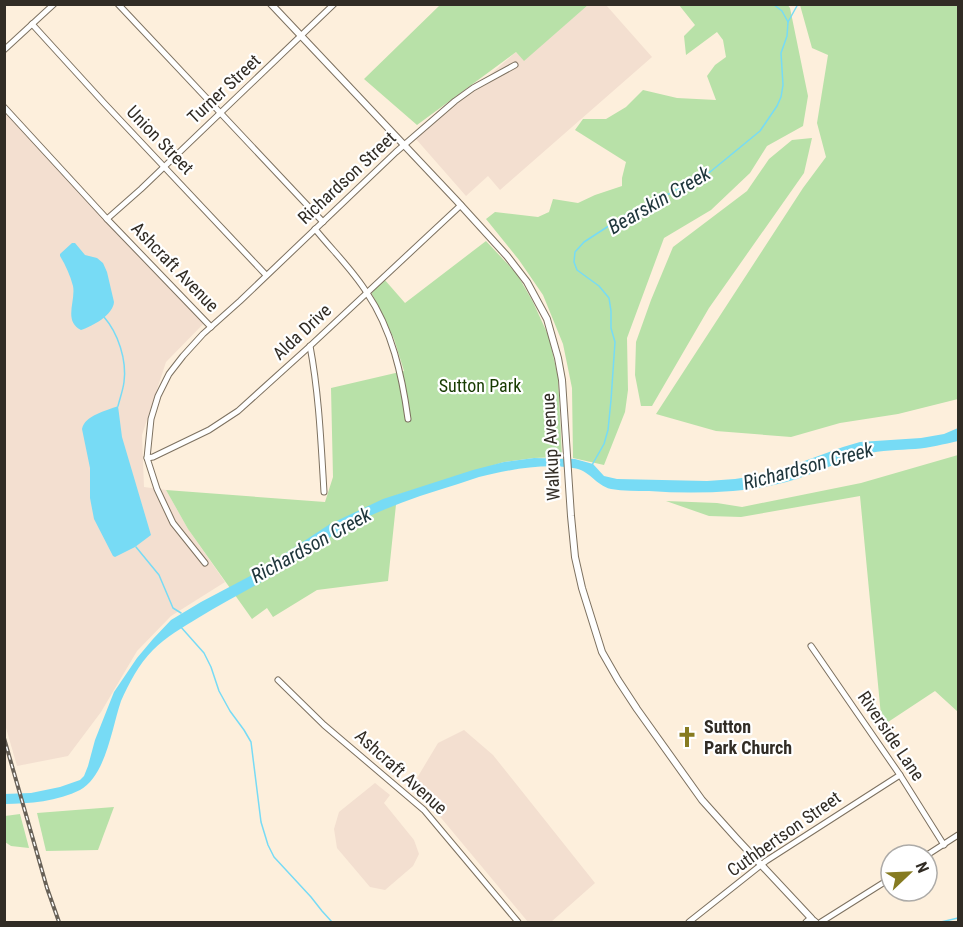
<svg xmlns="http://www.w3.org/2000/svg" width="963" height="927" font-family="'Roboto Condensed',sans-serif">
<style>
.industrial{fill:#f3dfd0}
.green{fill:#b8e1a8}
.water{fill:#77dbf5}
.lines{fill:none;stroke-linecap:round;stroke-linejoin:round}
.stream{stroke:#77dbf5;stroke-width:1.5}
.minor-casing{stroke:#7d7160;stroke-width:7}
.tertiary-casing{stroke:#7d7160;stroke-width:8}
.minor{stroke:#fff;stroke-width:5}
.tertiary{stroke:#fff;stroke-width:6}
.rail-casing{stroke:#686157;stroke-width:4}
.rail{stroke:#fff;stroke-width:1.5;stroke-dasharray:4.5;stroke-linecap:butt}
.labels{text-anchor:middle;stroke-width:4.5;stroke-linejoin:round;paint-order:stroke}
.street-label{font-size:18px;fill:#312c25;stroke:#fff}
.park-label{font-size:18px;fill:#173b01;stroke:#fff}
.poi-label{font-size:18px;font-weight:bold;fill:#312c25;stroke:#fff;text-anchor:start}
.water-label{font-size:20px;font-style:italic;fill:#20373d;stroke:#fff}
</style>
<rect width="100%" height="100%" fill="#fdefdc"/>
<!-- industrial -->
<g class="industrial">
<path d="M588 5H606L652 57 500 190 488 176 466 196 416 139 516 52 524 60Z"/>
<path d="M4 109 208 319 166 362 142 435 144 487 166 490 188 529 225 582 171 616 137 651 101 712 68 756 17 766 4 721Z"/>
<path d="M464 730 493 755 595 883 551 922H528L442 819 411 788 438 743Z"/>
<path d="M375 783 390 795 384 803 414 840 419 854 413 866 385 890 370 887 337 848 334 829 339 812Z"/>
</g>
<!-- green -->
<g class="green">
<path d="M787 4 790 8 808 96 803 126 767 146 750 173 711 210 664 238 627 338 628 390 625 412 604 465 573 458 572 388 563 344 543 295 519 260 486 219 495 212 538 217 549 212 553 199 578 203 595 195 622 186V178L626 162 575 130 583 119H606L626 107 643 90 677 98 716 100 707 76 715 65 726 57 723 40 717 32 686 55 684 36 695 25 679 5Z"/>
<path d="M440 5V4L588 5 524 61 516 52 417 125 364 79Z"/>
<path d="M800 5H958V399L898 414 840 423 791 437 716 431 656 414 803 188 826 157 817 123 828 55 812 48Z"/>
<path d="M812 138 804 173 709 308 652 406H641L635 375 636 342 651 300 673 247 747 191 769 159 792 140Z"/>
<path d="M486 241 517 274 533 302 549 337 558 377 562 457 534 458 504 462 397 495 388 581 317 590 273 617 267 608 252 619 188 529 166 490 325 502 333 477 331 388 404 371 394 339 371 292 384 279 405 303Z"/>
<path d="M958 455V712L935 691 882 726 860 496 741 517 709 516 666 501 717 503 742 507 861 483Z"/>
<path d="M114 807 98 850 46 851 37 813Z"/>
<path d="M20 814 29 848 11 846 5 842V816Z"/>
</g>
<!-- water -->
<g class="water">
<path d="M72 243H75L85 255 97 258 103 263 107 272 114 302C113 315 93 326 81 330 63 321 76 301 73 286 70 275 66 266 60 256V254Z"/>
<path d="M118 406 122 437 151 535 135 547 115 557 113 556 94 519 90 498V468L82 429C85 415 106 411 118 406Z"/>
<path d="M958 428V441C944 444 930 448 915 449 899 450 881 450 865 454 846 459 827 468 808 475 784 484 758 489 733 491 705 493 677 493 649 491 637 491 623 491 611 489 595 485 590 470 573 468 544 463 507 470 479 477 472 479 465 482 458 484 415 497 374 511 335 534 315 546 296 562 275 574 250 589 224 602 198 618 183 627 166 637 153 650 139 664 129 683 121 701 112 727 106 776 80 790 59 801 28 804 5 804L4 794 31 793 60 787 80 780 84 776 88 766 95 740 114 692 137 658 153 639 171 620 201 602 254 574 330 524 383 499 473 470 504 462 534 458 575 459 593 464 604 476 617 479 707 481 735 479 761 475 777 471 843 447 860 442 921 438 944 434Z"/>
</g>
<g class="lines">
<!-- stream -->
<g class="stream">
<path d="M788 22 798 4"/>
<path d="M104 317C118 333 127 360 124 382 123 390 120 398 118 406"/>
<path d="M592 465 604 444 608 430 611 400 615 342 611 328V311L609 298 599 286 577 270 574 262 575 252 584 242 638 207 671 193 687 183 710 172 760 131 777 106 781 97 783 85 781 53 787 36 788 22 782 11 773 4"/>
<path d="M136 547 159 575 173 608 181 613"/>
<path d="M180 626 204 653 211 667 219 691 230 711 244 730 251 742 261 822 268 845 274 857 311 897 322 911 332 922"/>
<path d="M941 922 958 918"/>
</g>
<defs>
<g id="minor">
<path d="M118 4 323 222"/>
<path d="M32 24 104 103 266 275"/>
<path d="M4 50 54 4"/>
<path d="M4 107 107 219 211 327"/>
<path d="M107 219 141 189 334 4"/>
<path d="M315 229C332 250 353 270 367 293 392 330 402 375 408 419"/>
<path d="M310 346C319 394 321 443 324 492"/>
<path d="M147 458 153 457 209 430 238 411 310 346 461 205"/>
<path d="M205 563 173 523 157 489 147 458 151 419 158 396 169 374 183 356 203 334 240 301 396 152 455 101 473 88 515 65"/>
<path d="M811 646 900 775 944 845"/>
<path d="M278 680 324 725 424 810 518 922"/>
<path d="M927 855 958 835"/>
<path d="M689 922 766 861 900 775"/>
<path d="M806 922 811 918 816 922"/>
<path d="M821 922 891 878"/>
</g>
<path id="tertiary" d="M271 4 456 200 507 256 527 282 547 319 558 358 562 380 571 516 575 557 582 588 602 652 618 680 637 709 702 800 737 839 811 918"/>
</defs>
<!-- minor casing -->
<use href="#minor" class="minor-casing"/>
<!-- tertiary casing -->
<use href="#tertiary" class="tertiary-casing"/>
<!-- minor -->
<use href="#minor" class="minor"/>
<!-- tertiary -->
<use href="#tertiary" class="tertiary"/>
<defs>
<path id="rail" d="M4 738 47 888 59 922"/>
</defs>
<!-- rail casing -->
<use href="#rail" class="rail-casing"/>
<!-- rail -->
<use href="#rail" class="rail"/>
</g>
<!-- icons -->
<defs>
<symbol id="church-bare" viewBox="-9 -9 18 18"><path d="M-1.2-6h2.4v3.5h3.3v2.4h-3.3V6h-2.4V-.1h-3.3v-2.4h3.3Z" fill="#867b21" stroke="#fff" stroke-width="2.5" paint-order="stroke"/></symbol>
</defs>
<g fill-rule="evenodd">
<use href="#church-bare" x="672" y="722" width="30" height="30"/>
</g>
<g class="labels">
<!-- street labels -->
<g class="street-label">
<text transform="translate(224 89) rotate(-43)" y="6">Turner Street</text>
<text transform="translate(160 140) rotate(46)" y="6">Union Street</text>
<text transform="translate(347 178) rotate(-43)" y="6">Richardson Street</text>
<text transform="translate(175 267) rotate(46)" y="6">Ashcraft Avenue</text>
<text transform="translate(302 332) rotate(-43)" y="6">Alda Drive</text>
<text transform="translate(551 447) rotate(-93)" y="6">Walkup Avenue</text>
<text transform="translate(891 736) rotate(56)" y="6">Riverside Lane</text>
<text transform="translate(401 772) rotate(42)" y="6">Ashcraft Avenue</text>
<text transform="translate(784 834) rotate(-35)" y="6">Cuthbertson Street</text>
</g>
<!-- park labels -->
<g class="park-label">
<text x="480" y="392">Sutton Park</text>
</g>
<!-- poi labels -->
<g class="poi-label">
<text x="704" y="733">Sutton<tspan x="704" dy="21">Park Church</tspan></text>
</g>
<!-- water labels -->
<g class="water-label">
<text transform="translate(659 200) rotate(-30)" y="7">Bearskin Creek</text>
<text transform="translate(808 466) rotate(-15)" y="7">Richardson Creek</text>
<text transform="translate(311 545) rotate(-29)" y="7">Richardson Creek</text>
</g>
</g>
<!-- border -->
<rect width="963" height="927" fill="none" stroke="#312c25" stroke-width="12"/>
<!-- north arrow -->
<g transform="translate(909 873) rotate(67)"><circle r="28" fill="#ffffff" stroke="#adaba8" stroke-width="1.5"/>
<path d="M0-4.5L10 22L0 15L-10 22Z" fill="#867b21"/>
<text y="-9" font-size="16" font-weight="bold" text-anchor="middle" fill="#312c25">N</text>
</g>
</svg>
